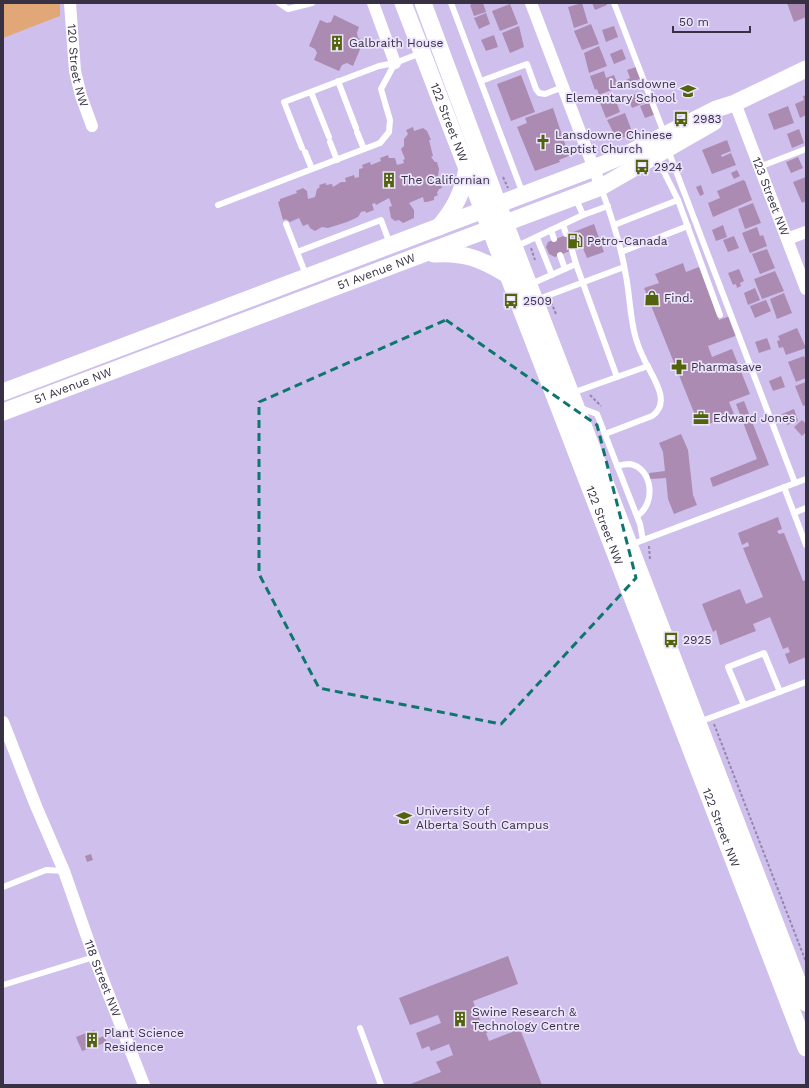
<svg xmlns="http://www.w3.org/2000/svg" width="809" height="1088" font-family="'Work Sans',sans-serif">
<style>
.green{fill:#e1a776}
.building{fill:#ab8bb1}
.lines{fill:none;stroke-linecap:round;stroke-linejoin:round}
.path{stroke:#9387aa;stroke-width:2;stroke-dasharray:3 2;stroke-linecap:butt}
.lane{stroke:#fff;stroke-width:6}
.street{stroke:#fff;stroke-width:12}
.secondary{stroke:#fff;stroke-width:17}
.marked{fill:none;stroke:#0f766e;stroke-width:3;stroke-dasharray:8 5;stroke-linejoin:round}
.labels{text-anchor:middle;stroke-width:3.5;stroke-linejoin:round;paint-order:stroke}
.poi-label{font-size:12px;fill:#383144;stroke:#ece4fc;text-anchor:start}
.street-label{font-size:12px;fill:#383144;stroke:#ece4fc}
</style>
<rect width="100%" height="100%" fill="#cfbfed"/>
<!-- green -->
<path class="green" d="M3 3H60V16L3 38Z"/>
<!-- building -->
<g class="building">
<path d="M474 3H483L486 12 474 16 470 5Z"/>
<path d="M582 3 588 23 574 28 568 7Z"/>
<path d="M592 3H606L607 5 595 10Z"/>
<path d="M787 3H806V17L794 22Z"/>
<path d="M510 4 518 24 500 31 492 11Z"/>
<path d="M486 13 490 24 479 29 474 18Z"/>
<path d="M334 15 359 27 357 33 358 38 364 40 353 66 347 63 342 65 339 71 314 60 317 53 315 49 309 46 320 20 327 23 331 22Z"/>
<path d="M591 24 599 44 582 50 574 31Z"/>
<path d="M519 26 524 47 510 53 502 33Z"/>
<path d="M614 26 618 37 606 42 602 30Z"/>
<path d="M494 35 498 47 486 51 481 40Z"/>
<path d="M599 46 607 66 589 73 584 53Z"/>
<path d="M622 49 626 59 614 64 610 54Z"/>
<path d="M639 66 643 78 627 83 626 80 630 78 627 70Z"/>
<path d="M604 71 606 78 614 75 619 87 599 95 597 89 595 90 590 76Z"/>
<path d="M521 75 535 112 511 121 497 84Z"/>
<path d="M613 93 620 112 606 118 598 98Z"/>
<path d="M639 93 644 103 632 108 628 97Z"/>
<path d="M806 95V115L800 118 795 104 804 100 803 96Z"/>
<path d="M651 102 656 114 645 118 640 106Z"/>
<path d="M788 106 794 123 774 130 768 114Z"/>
<path d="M553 108 569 156 559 160 560 162 535 171 517 127 527 123 525 118Z"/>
<path d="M625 113 633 134 617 140 607 120Z"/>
<path d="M413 127 414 131 423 128 427 131 431 140H429L433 156 431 157 435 162H437L439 169 438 177 431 178 434 184 437 186 441 185 442 188 439 189 437 193 438 195 434 197V200L427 202H424L423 197 409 203 414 210V218L403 223 399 220 395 221 391 218 389 207 392 206 389 198 376 205 375 203 372 204 374 210 366 213 365 211 361 212 358 217 347 222 328 228 322 227 315 231 310 228 308 224 303 226 299 218 290 222 286 219 283 220 278 202 280 201V199L297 193 296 191 303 188 307 191 308 199 315 197 317 189 320 187 319 185 326 183V185L332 184 333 187 341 182H346L345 178 354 175 355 178 359 177V169L363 168 362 165 370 162 371 165 381 161 380 158 388 155 389 158H395L397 165 404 163 403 160 405 159 401 149 404 146V139L408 134 406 130Z"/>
<path d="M799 129 804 143 792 148 787 134Z"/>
<path d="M727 140 731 151 721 155 722 157 731 153 736 165 712 174 702 150Z"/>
<path d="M798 157 803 168 791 173 786 162Z"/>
<path d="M737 170 740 176 734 179 731 173Z"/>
<path d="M806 177V201L802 203 793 182Z"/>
<path d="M743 180 745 181 752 200 713 217 708 203 720 198 717 191Z"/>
<path d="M701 185 704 194 700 196 696 187Z"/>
<path d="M753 203 761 223 745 229 738 209Z"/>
<path d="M594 224 604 252 587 258 582 246 555 257 549 254 546 247 548 242Z"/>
<path d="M723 225 727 237 716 241 712 230Z"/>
<path d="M757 227 760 236 763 235 767 246 750 253 742 233Z"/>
<path d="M734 236 739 248 728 252 723 240Z"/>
<path d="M767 249 775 268 760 274 752 254Z"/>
<path d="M683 263 686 272 699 267 719 320 730 316 738 335 708 346 712 357 732 349 750 394 729 402 734 414 704 426 701 418 697 420 644 288 659 283 655 274Z"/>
<path d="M739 269 744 281 740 283 741 286 737 288 736 284 733 285 728 273Z"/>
<path d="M775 271 784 291 762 299 754 279Z"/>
<path d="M755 288 760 300 748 305 744 293Z"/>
<path d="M784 293 792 313 777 319 770 299Z"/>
<path d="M766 300 771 311 755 318 750 306Z"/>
<path d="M797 328 806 348 786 355 783 347 779 348 777 341 780 340 778 336Z"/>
<path d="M767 338 771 349 759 353 755 342Z"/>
<path d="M804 356 806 361V378L796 382 788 362Z"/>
<path d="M781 376 785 387 773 391 769 381Z"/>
<path d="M806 382V405L803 406 795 386Z"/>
<path d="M744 401 769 465 713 487 710 478 757 459 736 404Z"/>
<path d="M794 409 798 421 787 425 782 414Z"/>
<path d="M802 420 806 424V432L802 436 794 427Z"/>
<path d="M681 434 688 450 693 495 697 505 674 514 668 499 666 478 650 479 649 473 665 471 663 452 659 443Z"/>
<path d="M778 517 782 529 777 531 779 534 784 533 803 581 806 580V657L789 664 785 654 790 652 788 647 783 649 770 617 753 624 756 631 720 645 716 630 713 632 702 604 740 589 746 604 763 597 743 548 749 546 748 542 742 545 738 533Z"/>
<path d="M91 854 93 860 87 862 85 856Z"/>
<path d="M508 956 518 984 473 1001 482 1025 488 1022 491 1031 486 1033 489 1041 520 1029 542 1085H408L441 1072 436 1062 453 1055 449 1044 431 1051 429 1046 422 1049 416 1033 441 1023 438 1015 410 1025 399 998Z"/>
<path d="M94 1030 99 1038 104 1036 107 1042 82 1051 76 1037Z"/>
</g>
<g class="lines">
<!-- path -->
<g class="path">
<path d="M503 177 508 188"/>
<path d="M531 248 535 260"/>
<path d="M551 302 556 314"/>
<path d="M590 395 601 406"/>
<path d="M649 546 650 560"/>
<path d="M714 724 806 962"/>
</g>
<!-- lane -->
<g class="lane">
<path d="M279 3 288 9 312 3"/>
<path d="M451 3 523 194"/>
<path d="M614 3 664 133"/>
<path d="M338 81 356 128"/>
<path d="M481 81 527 64 536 89 539 93 545 94 563 87"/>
<path d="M311 92 329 137"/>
<path d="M357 132 364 149"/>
<path d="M330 142 337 160"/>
<path d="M302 148 284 102 379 66 395 63 421 53"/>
<path d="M668 150 795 483"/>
<path d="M305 152 312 169"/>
<path d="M656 156 678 200 720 315"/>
<path d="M759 167 806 149"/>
<path d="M601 188C612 217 621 246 626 276 630 297 630 319 636 339 638 346 641 353 644 359 651 375 673 402 652 416L605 434"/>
<path d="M576 199 583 215 608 206"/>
<path d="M218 205 380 143 389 132 390 120 381 89 395 63"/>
<path d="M286 224 297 252"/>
<path d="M563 225 566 234"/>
<path d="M614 225 678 200"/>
<path d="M551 230 554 239"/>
<path d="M537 238 552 275"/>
<path d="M515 247 583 215"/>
<path d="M621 252 688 226"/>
<path d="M560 255 565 269"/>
<path d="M576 264 617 377"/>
<path d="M306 275 297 252 381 220 390 244"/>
<path d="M531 284 576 264 572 250"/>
<path d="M536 300 624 267"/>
<path d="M572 393 648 366"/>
<path d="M578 407 597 414 640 524 643 540"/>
<path d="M617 466C621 465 626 464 630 464 652 468 657 503 637 516"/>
<path d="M784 487 806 545"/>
<path d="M794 513 806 508"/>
<path d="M630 545 806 479"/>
<path d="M744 705 728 667 764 653 780 692"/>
<path d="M699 722 806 682"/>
<path d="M3 887 46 870 64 871"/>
<path d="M3 985 94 957"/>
<path d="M360 1028 381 1085"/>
</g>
<!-- street -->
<g class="street">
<path id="s1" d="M70 3 75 71 81 96 92 126"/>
<path d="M373 3 395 63"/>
<path d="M531 3 601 187"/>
<path id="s2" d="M735 103 806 289"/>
<path d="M787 239 806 232"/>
<path id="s3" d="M3 722 36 806 64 871 94 957 144 1085"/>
</g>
<!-- secondary -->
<g class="secondary">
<path id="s4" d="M403 3 806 1048"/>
<path d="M423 3 505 223 806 1003"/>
<path d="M439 227C455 208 463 192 467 168"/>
<path d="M434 254C465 252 481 259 508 275"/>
<path d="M3 392 594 168 627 154 716 109 735 103 806 69"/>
<path id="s5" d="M3 412 601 187 714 122"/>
</g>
</g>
<!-- marked area -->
<path class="marked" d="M446 320 597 425 636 578 501 724 319 688 259 574V402Z"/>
<!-- icons -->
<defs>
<symbol id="building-bare" viewBox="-9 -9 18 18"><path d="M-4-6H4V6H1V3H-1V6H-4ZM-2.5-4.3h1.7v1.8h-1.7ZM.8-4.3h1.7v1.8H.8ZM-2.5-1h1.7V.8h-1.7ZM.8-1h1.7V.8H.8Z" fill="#52630b" stroke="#ece4fc" stroke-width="2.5" paint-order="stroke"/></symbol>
<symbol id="school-bare" viewBox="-9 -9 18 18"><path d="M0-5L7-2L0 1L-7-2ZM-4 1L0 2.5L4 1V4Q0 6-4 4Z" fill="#52630b" stroke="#ece4fc" stroke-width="2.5" paint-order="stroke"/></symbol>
<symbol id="bus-bare" viewBox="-9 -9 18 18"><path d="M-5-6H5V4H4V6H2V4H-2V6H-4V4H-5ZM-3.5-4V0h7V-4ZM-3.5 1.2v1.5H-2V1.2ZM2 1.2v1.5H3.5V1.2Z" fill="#52630b" stroke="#ece4fc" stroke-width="2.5" paint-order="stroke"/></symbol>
<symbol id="church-bare" viewBox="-9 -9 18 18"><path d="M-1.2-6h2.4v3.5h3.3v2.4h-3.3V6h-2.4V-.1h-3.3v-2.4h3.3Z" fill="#52630b" stroke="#ece4fc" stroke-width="2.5" paint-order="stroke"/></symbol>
<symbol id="fuel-bare" viewBox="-9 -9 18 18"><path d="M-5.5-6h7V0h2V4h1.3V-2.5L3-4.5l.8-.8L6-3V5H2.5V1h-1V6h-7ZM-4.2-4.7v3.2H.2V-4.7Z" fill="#52630b" stroke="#ece4fc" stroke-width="2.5" paint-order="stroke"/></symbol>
<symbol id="shop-bare" viewBox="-9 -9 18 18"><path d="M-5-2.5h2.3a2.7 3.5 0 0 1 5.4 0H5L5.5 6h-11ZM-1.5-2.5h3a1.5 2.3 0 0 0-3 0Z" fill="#52630b" stroke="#ece4fc" stroke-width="2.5" paint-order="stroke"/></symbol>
<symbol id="pharmacy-bare" viewBox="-9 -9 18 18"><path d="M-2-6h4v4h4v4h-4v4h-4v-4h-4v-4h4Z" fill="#52630b" stroke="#ece4fc" stroke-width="2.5" paint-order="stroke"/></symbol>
<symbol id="office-bare" viewBox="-9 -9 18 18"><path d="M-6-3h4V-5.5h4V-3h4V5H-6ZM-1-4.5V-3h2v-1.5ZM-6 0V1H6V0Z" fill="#52630b" stroke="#ece4fc" stroke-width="2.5" paint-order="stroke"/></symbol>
<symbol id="university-bare" viewBox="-9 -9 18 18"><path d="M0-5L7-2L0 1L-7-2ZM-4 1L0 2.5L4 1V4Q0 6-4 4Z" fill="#52630b" stroke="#ece4fc" stroke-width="2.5" paint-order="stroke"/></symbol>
</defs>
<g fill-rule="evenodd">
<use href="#building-bare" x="326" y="32" width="22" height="22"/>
<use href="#school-bare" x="677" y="80" width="22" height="22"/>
<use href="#bus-bare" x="670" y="108" width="22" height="22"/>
<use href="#church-bare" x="532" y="131" width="22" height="22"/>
<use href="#bus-bare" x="631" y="156" width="22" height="22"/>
<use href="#building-bare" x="378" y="169" width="22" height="22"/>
<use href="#fuel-bare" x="564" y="230" width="22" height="22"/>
<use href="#shop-bare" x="641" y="287" width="22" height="22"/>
<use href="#bus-bare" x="500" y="290" width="22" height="22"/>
<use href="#pharmacy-bare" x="668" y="356" width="22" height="22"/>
<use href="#office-bare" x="690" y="407" width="22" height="22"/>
<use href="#bus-bare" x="660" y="629" width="22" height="22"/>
<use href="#university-bare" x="393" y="807" width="22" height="22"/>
<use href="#building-bare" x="449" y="1008" width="22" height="22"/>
<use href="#building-bare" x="81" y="1029" width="22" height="22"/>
</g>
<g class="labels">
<!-- poi labels -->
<g class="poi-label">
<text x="349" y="47">Galbraith House</text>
<text x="676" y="88" text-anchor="end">Lansdowne<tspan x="676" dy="14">Elementary School</tspan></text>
<text x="693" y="123">2983</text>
<text x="555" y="139">Lansdowne Chinese<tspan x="555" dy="14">Baptist Church</tspan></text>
<text x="654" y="171">2924</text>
<text x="401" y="184">The Californian</text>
<text x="587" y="245">Petro-Canada</text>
<text x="664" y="302">Find.</text>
<text x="523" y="305">2509</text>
<text x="691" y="371">Pharmasave</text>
<text x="713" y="422">Edward Jones</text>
<text x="683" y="644">2925</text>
<text x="416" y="815">University of<tspan x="416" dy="14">Alberta South Campus</tspan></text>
<text x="472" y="1016">Swine Research &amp;<tspan x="472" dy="14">Technology Centre</tspan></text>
<text x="104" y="1037">Plant Science<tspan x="104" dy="14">Residence</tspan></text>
</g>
<!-- street labels -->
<g class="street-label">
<text dy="4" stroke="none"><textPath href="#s1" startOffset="63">120 Street NW</textPath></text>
<text dy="4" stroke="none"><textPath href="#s4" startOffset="128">122 Street NW</textPath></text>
<text dy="4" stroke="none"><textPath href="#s2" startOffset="100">123 Street NW</textPath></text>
<text dy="4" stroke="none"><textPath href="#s5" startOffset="399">51 Avenue NW</textPath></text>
<text dy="4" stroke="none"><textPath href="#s5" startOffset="75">51 Avenue NW</textPath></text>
<text dy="4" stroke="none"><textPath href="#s4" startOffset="560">122 Street NW</textPath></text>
<text dy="4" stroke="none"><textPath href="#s4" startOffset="884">122 Street NW</textPath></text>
<text dy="4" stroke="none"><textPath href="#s3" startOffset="275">118 Street NW</textPath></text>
</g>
</g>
<!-- border -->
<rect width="809" height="1088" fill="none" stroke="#383144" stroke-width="8"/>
<!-- scale -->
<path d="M673 26v6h77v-6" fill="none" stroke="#383144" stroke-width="2"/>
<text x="679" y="26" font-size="12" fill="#383144" stroke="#ece4fc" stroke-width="3" paint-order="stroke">50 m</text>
</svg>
